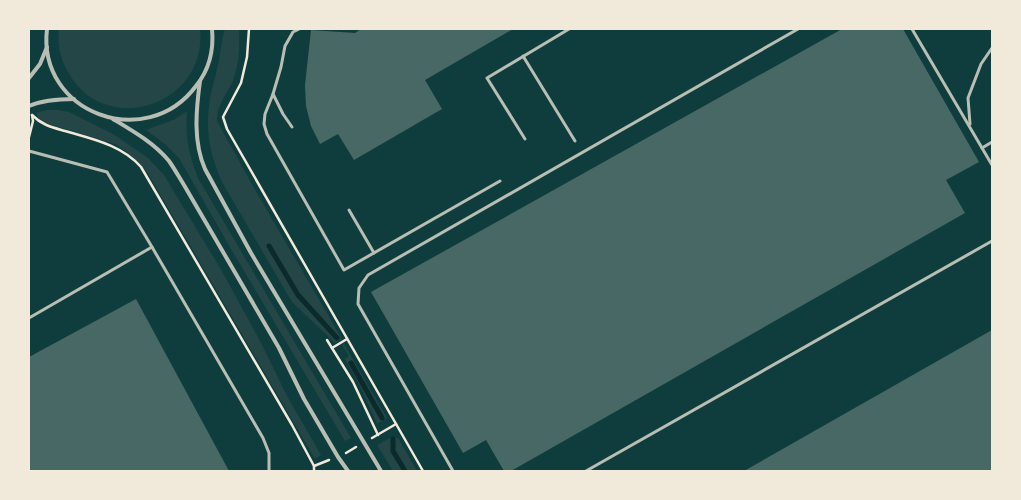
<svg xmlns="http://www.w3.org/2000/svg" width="1021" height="500" font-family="Helvetica,sans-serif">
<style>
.green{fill:#244646}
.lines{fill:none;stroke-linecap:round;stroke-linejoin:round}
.stream{stroke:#0a2a2b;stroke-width:5}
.building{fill:#486865}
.path{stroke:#f1e9da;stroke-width:2.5}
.service{stroke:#b8beb3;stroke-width:3}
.minor{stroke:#b8beb3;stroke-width:4}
</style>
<rect width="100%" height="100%" fill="#0f3d3e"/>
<!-- green -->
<g class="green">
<path d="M59 29H200C208 106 103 140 67 70 60 58 57 43 59 29Z"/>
<path d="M225 29H239C240 46 239 62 234 78 229 92 216 105 217 121L254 188 342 339 335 343 292 302 222 182C209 152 205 131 210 98 212 87 216 76 218 65 221 53 221 41 225 29Z"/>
<path d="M47 110H58L69 112 113 134 148 158 164 175 223 273 261 343 287 396 321 455 315 459 147 172C137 160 128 152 115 144L48 124 39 119 36 113Z"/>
<path d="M186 112H187C185 136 189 156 198 178L351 438 345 441 231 249 179 158 165 144 146 130 173 120Z"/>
<path d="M344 344 387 418 377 424 360 386 345 359 349 356 342 345Z"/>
<path d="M395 437 398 438 417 471H393L377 445 390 438Z"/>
</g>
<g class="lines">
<!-- stream -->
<g class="stream">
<path d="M269 246 298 295 337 338"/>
<path d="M351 363 382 418"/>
<path d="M393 439V451L405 471"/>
</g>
</g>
<!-- building -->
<g class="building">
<path d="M361 29H513L425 80 442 109 354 160 338 134 320 144 311 126 306 106 305 85 311 30 355 33Z"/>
<path d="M842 29H903L979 162 946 180 965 213 511 471H504L486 440 463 453 371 292Z"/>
<path d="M136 299 229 471H29V357Z"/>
<path d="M992 330V471H744Z"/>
</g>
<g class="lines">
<!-- path -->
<g class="path">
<path d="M249 29 247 57 241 83 223 117 227 129 423 471"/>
<path d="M32 115C42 125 51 127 65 131 92 139 122 145 141 167L292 425 314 466V471"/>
<path d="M29 137 33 121 32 115"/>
<path d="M327 340 353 382 378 435"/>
<path d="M332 348 347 339"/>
<path d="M372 438 396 424"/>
<path d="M346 453 356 447"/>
<path d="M314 466 329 460"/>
</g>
<!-- service -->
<g class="service">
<path d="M299 29 293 32 285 46 281 67 273 94 265 114 264 124 267 134 344 270 500 181"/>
<path d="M912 29 992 165"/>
<path d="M523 56 575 141"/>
<path d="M273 94 283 114 292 127"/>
<path d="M970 124 968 98 981 64 992 48"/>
<path d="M525 139 487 78 569 29"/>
<path d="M982 148 992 142"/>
<path d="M29 151 107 172 152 247 29 318"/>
<path d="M349 210 374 253"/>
<path d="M152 247 263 438 269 453V471"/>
<path d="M453 471 358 304 359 288 368 275 798 29"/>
<path d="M586 471 992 241"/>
</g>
<!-- minor -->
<g class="minor">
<path d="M47 29C37 113 146 153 196 86 209 70 214 50 212 29"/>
<path d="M29 78 40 64 47 47"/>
<path d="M200 81C196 110 193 142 205 169L251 253 381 471"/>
<path d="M29 106C43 100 58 99 74 99"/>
<path d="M113 119C133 131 154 143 169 161 174 168 179 177 184 185L279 348 304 399 338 457 348 471"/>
</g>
</g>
<!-- border -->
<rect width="1021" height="500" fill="none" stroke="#f1e9da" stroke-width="60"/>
</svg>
